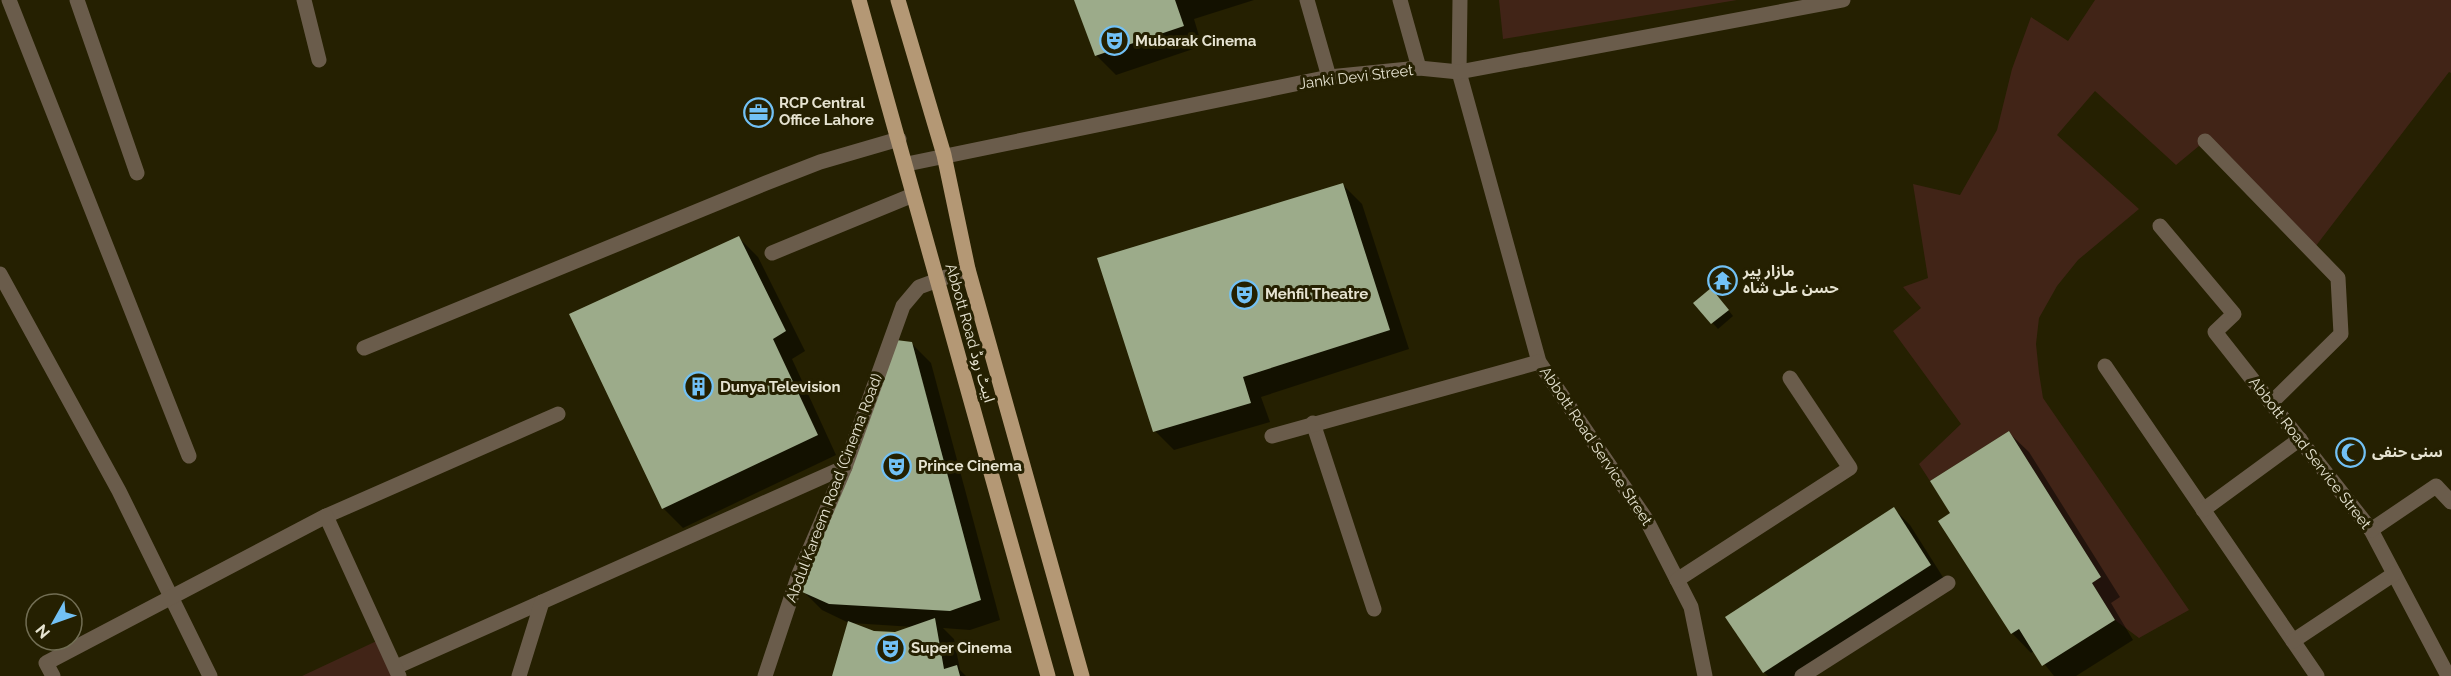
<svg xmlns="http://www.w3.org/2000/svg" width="2451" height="676" font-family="Raleway,'Noto Sans Arabic',sans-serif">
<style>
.green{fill:#412417}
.shadow{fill:#0007;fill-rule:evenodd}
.building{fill:#9cab8a}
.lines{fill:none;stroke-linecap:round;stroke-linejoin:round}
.minor{stroke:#6a5c4b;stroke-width:15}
.major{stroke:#b49875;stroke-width:15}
.labels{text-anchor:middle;stroke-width:6;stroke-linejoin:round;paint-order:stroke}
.poi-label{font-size:15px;font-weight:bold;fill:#e6e3d1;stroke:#252001;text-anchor:start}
.street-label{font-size:15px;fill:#e6e3d1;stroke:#252001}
</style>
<rect width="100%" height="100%" fill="#252001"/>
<!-- green -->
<g class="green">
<path d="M1499 0H1737L1503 39Z"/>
<path d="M2095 0H2451V73L2449 72 2312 251 2205 141 2176 165 2095 91 2057 135 2139 209 2078 260 2057 286 2039 318 2036 344 2039 373 2043 398 2189 610 2139 638 2115 620 2092 583 2101 577 2009 431 1930 481 1919 464 1961 424 1893 331 1921 308 1903 287 1928 278 1913 184 1960 195 1997 130 2012 69 2031 17 2068 41Z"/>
<path d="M383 638 399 676H302Z"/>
</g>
<!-- shadow -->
<g class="shadow">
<path d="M1075 0H1254L1194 19 1202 46 1116 75 1096 55Z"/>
<path d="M1343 185 1362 204 1409 349 1261 397 1270 422 1174 450 1155 431Z"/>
<path d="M739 238 758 257 805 351 792 359 836 455 683 528 663 508Z"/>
<path d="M1717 296 1733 316 1718 329 1695 303Z"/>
<path d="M911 343 931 363 1000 620 970 630 943 628 954 639 960 670 966 676H834L849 623 822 610 802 590ZM851 623 914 627 895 633H874Z"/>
<path d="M2009 433 2029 452 2120 597 2111 603 2133 640 2076 676H2054L2034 651 2031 653 2012 633 1952 513Z"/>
<path d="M1894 509 1910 525 1946 582 1798 676H1768L1764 672Z"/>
</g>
<!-- building -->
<g class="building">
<path d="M1074 0H1175L1184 26 1095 56Z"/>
<path d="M1343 183 1390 330 1243 377 1251 403 1153 432 1097 258Z"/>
<path d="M739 236 786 331 773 339 818 435 662 509 569 314Z"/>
<path d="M1711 288 1729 310 1711 324 1693 303Z"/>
<path d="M896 340 912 342 981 600 950 611 829 604 800 591Z"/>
<path d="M2009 431 2101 577 2092 583 2115 620 2042 666 2019 629 2011 634 1938 521 1950 513 1930 481Z"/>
<path d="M1894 507 1931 565 1763 673 1725 617Z"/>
<path d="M935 618 944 669 957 665 960 676H832L848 621 874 631 895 632Z"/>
</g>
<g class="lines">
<!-- minor -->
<g class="minor">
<path d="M9 0 189 456"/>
<path d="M77 0 137 173"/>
<path d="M304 0 319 60"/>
<path d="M1307 0 1329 77"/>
<path d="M1400 0 1419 68"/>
<path d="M1460 0 1459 72 1539 362 1646 519 1691 607 1705 676"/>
<path d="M2205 141 2338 278 2341 334 2271 403"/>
<path d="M907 164 1329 77 1419 68 1459 72 1843 0"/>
<path d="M2160 226 2234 314 2215 332 2371 530 2448 676"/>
<path d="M772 253 913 195"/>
<path d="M0 274 119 491 210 676"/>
<path d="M364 348 766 183 820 162 899 139"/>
<path d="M2105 366 2317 676"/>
<path d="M1313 423 1374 609"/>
<path d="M1272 436 1539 362"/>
<path d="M2203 510 2300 439"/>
<path d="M326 516 558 414"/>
<path d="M2371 530 2436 486 2451 502"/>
<path d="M1677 580 1850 468 1790 378"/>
<path d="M2293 641 2394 574"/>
<path d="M396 667 845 467"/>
<path d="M53 676 46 663 326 516 399 676"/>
<path d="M519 676 542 602"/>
<path d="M765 676 799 574 845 467 903 306 919 287 968 269"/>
<path d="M1802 676 1948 583"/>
</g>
<!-- major -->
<g class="major">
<path d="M859 0C924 225 984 451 1048 676"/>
<path d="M898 0 944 155 968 269 1082 676"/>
</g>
</g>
<!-- icons -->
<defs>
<symbol id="theatre-ring" viewBox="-11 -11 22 22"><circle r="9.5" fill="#252001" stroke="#72c1f5" stroke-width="1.5"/><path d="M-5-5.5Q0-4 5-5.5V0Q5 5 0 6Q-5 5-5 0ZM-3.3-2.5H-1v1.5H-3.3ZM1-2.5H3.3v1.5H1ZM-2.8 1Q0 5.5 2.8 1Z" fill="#72c1f5"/></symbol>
<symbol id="office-ring" viewBox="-11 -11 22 22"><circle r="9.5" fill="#252001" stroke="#72c1f5" stroke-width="1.5"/><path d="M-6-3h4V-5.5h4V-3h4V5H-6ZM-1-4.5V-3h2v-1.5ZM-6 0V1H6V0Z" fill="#72c1f5"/></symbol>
<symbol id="temple-ring" viewBox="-11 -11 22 22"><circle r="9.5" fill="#252001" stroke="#72c1f5" stroke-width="1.5"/><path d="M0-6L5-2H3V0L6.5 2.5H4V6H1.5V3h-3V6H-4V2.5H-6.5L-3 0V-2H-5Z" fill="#72c1f5"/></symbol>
<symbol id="building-ring" viewBox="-11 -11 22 22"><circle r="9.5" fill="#252001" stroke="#72c1f5" stroke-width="1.5"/><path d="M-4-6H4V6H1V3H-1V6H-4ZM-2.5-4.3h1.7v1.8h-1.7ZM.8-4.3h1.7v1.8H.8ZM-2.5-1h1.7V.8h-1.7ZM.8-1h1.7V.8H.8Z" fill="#72c1f5"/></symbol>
<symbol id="mosque-ring" viewBox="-11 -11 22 22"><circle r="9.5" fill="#252001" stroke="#72c1f5" stroke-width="1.5"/><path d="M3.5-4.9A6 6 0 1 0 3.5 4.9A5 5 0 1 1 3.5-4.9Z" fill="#72c1f5"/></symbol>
</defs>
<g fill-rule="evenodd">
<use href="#theatre-ring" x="1098" y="24" width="33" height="33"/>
<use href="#office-ring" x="742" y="96" width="33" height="33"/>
<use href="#temple-ring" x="1706" y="264" width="33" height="33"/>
<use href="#theatre-ring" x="1228" y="278" width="33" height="33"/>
<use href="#building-ring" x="682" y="370" width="33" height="33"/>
<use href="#mosque-ring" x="2334" y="436" width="33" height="33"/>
<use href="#theatre-ring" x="880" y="450" width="33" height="33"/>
<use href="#theatre-ring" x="874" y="632" width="33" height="33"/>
</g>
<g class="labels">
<!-- poi labels -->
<g class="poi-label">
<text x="1135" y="46">Mubarak Cinema</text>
<text x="779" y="108">RCP Central<tspan x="779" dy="17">Office Lahore</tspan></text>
<text x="1743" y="276">مازار پیر<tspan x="1743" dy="17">حسن علی شاہ</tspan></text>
<text x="1265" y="299">Mehfil Theatre</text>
<text x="720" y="392">Dunya Television</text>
<text x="2372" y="457">سنی حنفی</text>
<text x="918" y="471">Prince Cinema</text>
<text x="911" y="653">Super Cinema</text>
</g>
<!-- street labels -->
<g class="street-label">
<text transform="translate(1356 77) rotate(-7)" y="5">Janki Devi Street</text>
<text transform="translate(970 333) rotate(74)" y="5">Abbott Road ایبٹ روڈ</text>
<text transform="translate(1596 446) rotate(56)" y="5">Abbott Road Service Street</text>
<text transform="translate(2310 453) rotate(52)" y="5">Abbott Road Service Street</text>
<text transform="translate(834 488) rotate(-69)" y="5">Abdul Kareem Road (Cinema Road)</text>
</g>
</g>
<!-- north arrow -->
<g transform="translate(54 622) rotate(230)"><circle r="28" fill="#252001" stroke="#726e54" stroke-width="1.5"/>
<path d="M0-4.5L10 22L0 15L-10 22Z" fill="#72c1f5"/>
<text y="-9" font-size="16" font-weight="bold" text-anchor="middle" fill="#e6e3d1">N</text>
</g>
</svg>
